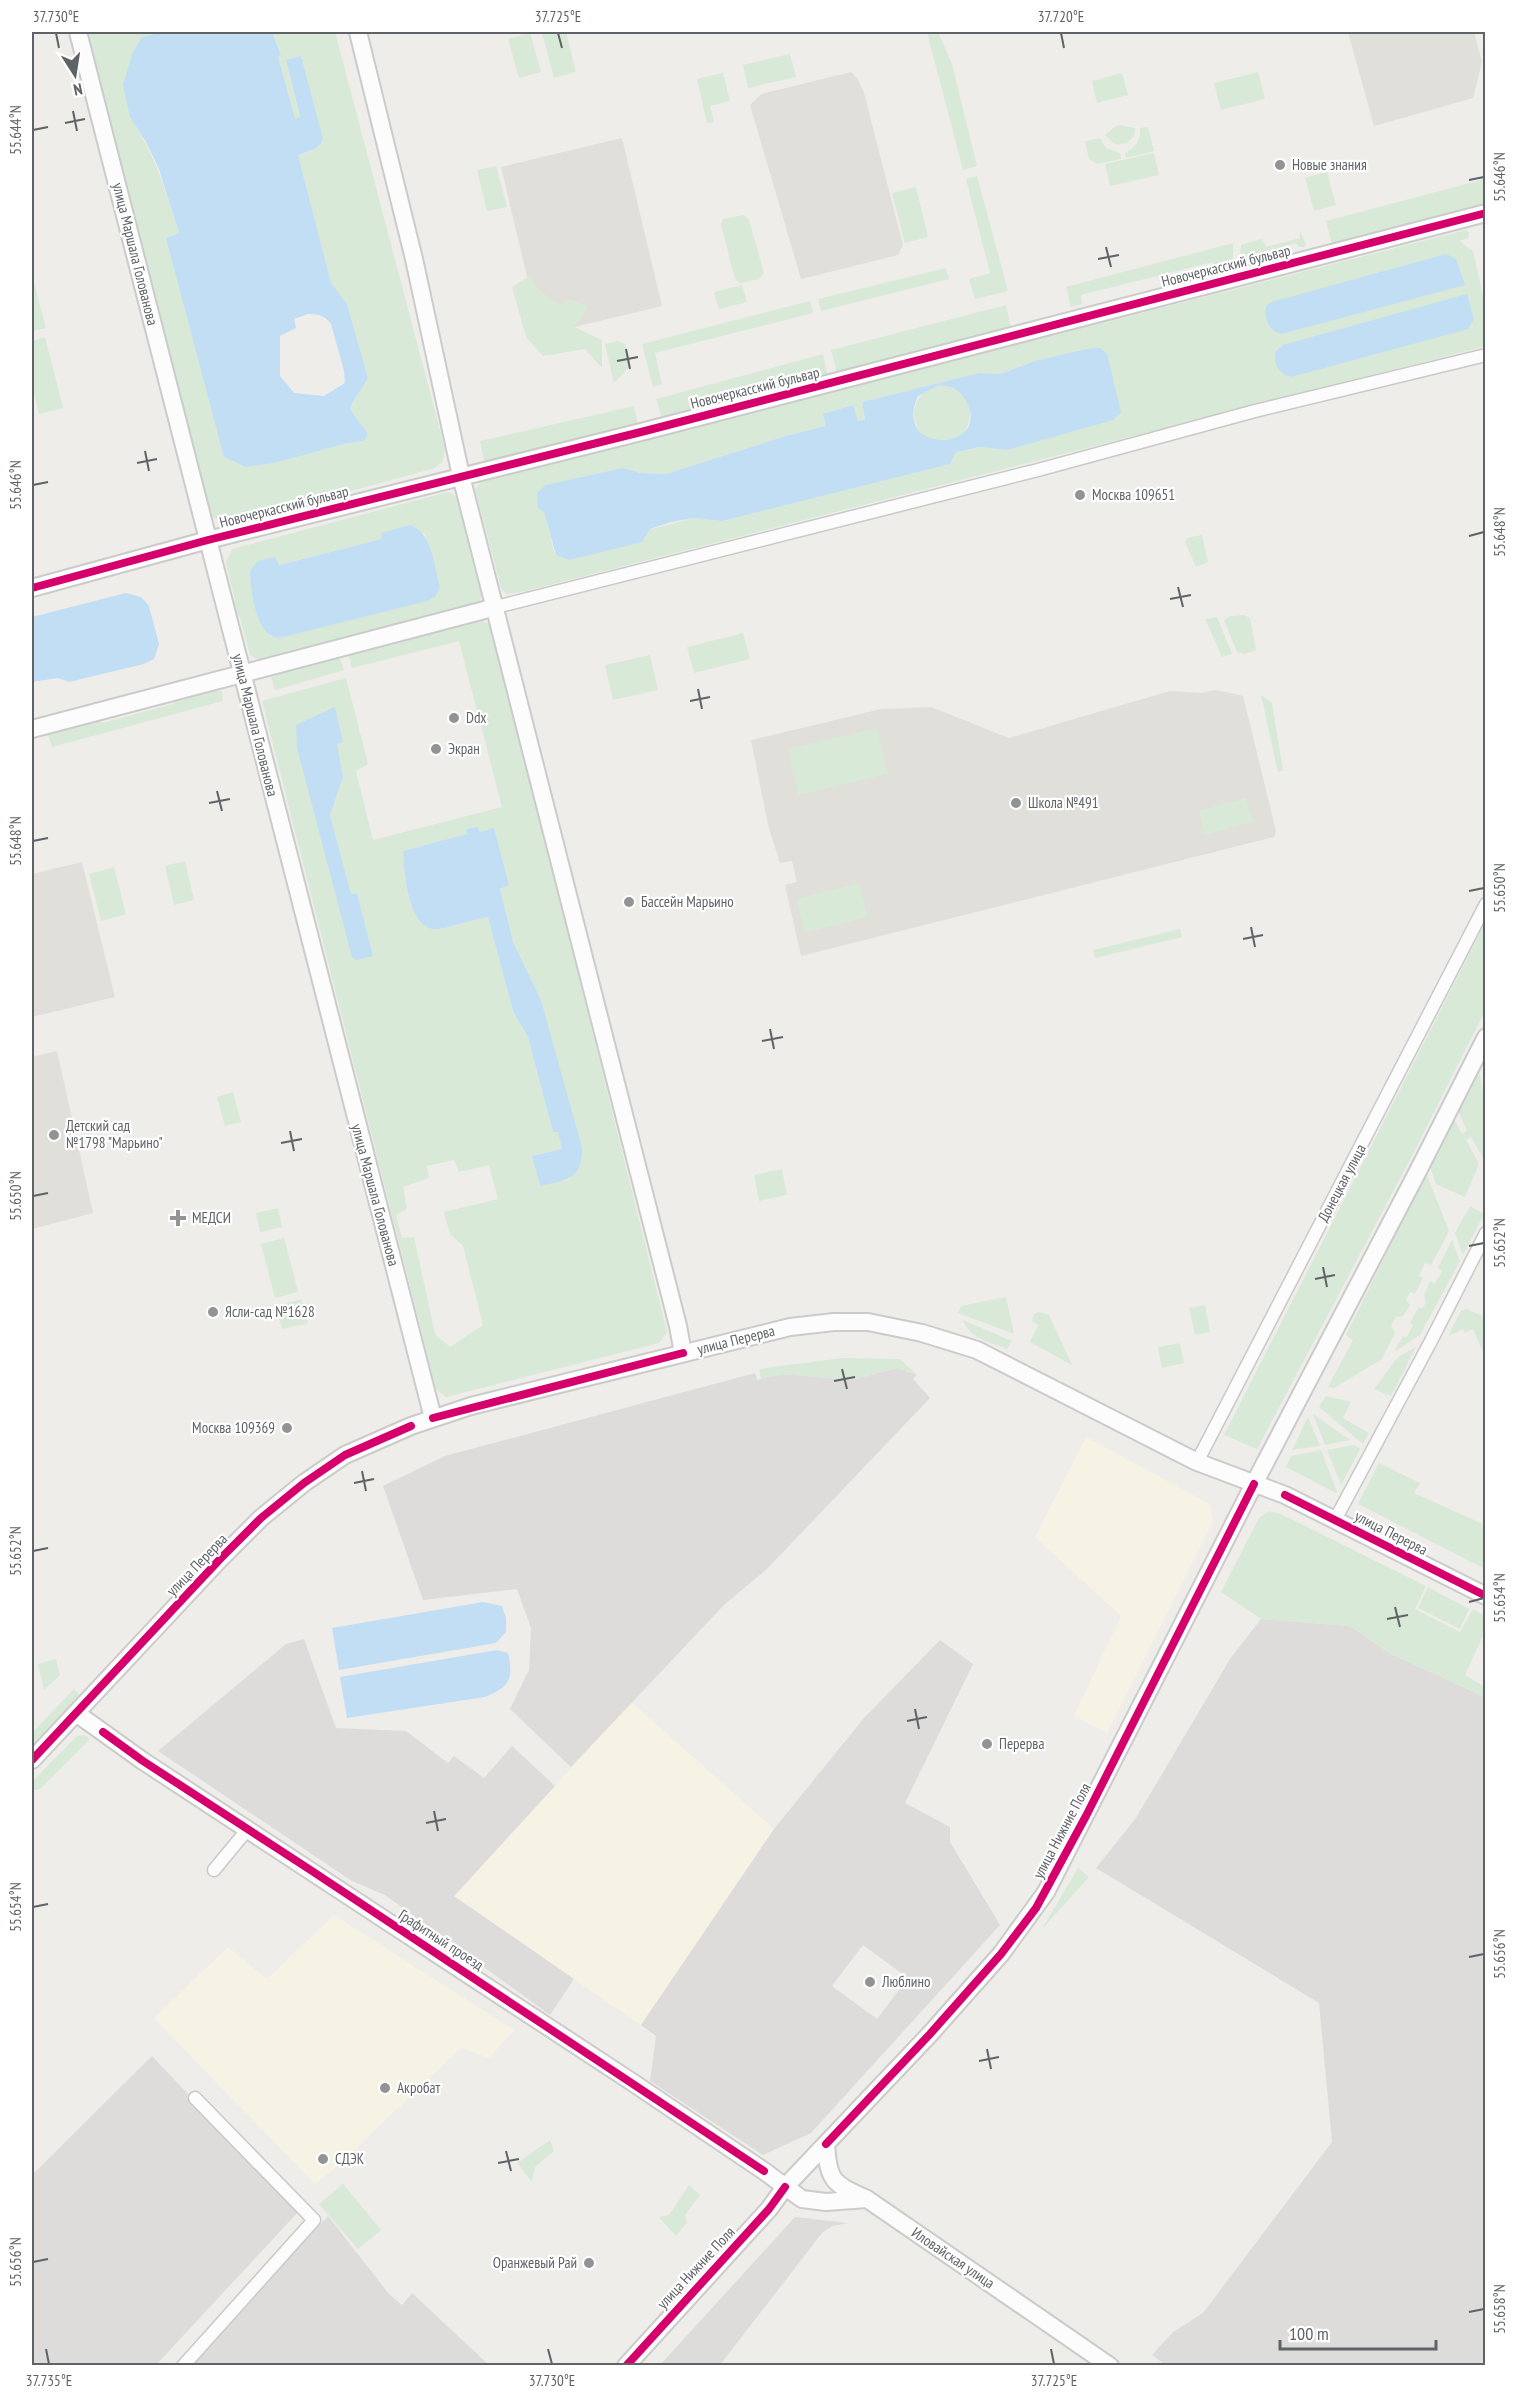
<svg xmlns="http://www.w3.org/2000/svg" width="1517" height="2397" font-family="'PT Sans Narrow',sans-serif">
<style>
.commercial{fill:#f6f2e4}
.industrial{fill:#dedcda;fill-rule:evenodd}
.education{fill:#e1dfda}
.green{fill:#d8e9d7;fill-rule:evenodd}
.water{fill:#c1def4;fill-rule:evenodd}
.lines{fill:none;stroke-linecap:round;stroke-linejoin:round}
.street-casing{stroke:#c9c9c9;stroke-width:15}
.secondary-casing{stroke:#cbcbcb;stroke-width:20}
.street{stroke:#fcfcfc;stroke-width:12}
.secondary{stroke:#fcfcfc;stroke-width:16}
.cycleway-casing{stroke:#fff;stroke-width:11}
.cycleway{stroke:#d6006c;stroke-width:8}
.ticks{fill:none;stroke:#5f6267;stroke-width:2}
.poi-dot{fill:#919395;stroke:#fff;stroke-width:2}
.labels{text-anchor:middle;stroke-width:4.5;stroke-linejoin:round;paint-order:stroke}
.poi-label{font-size:15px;fill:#5f6267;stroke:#fff;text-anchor:start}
.street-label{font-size:15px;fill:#5f6267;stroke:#fff}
.neatline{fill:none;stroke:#5f6267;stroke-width:2}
.ticks-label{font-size:15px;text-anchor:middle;fill:#5f6267}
</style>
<rect width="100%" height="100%" fill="#eeedea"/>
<!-- commercial -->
<g class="commercial">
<path d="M1086 1437 1210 1504 1213 1521 1107 1733 1074 1716 1121 1616 1035 1537Z"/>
<path d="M631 1702 774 1829 641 2025 454 1897Z"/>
<path d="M334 1915 514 2030 489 2058 461 2048 332 2171 315 2184 154 2018 228 1947 267 1979Z"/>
</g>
<!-- industrial -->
<g class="industrial">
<path d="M897 1368 917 1375 913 1379 930 1398 767 1569 725 1604 571 1767 510 1709 529 1670 531 1628 517 1589 423 1600 383 1486 445 1456 755 1373 757 1380 782 1374 852 1380Z"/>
<path d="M1261 1619 1350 1626 1391 1654 1485 1697V2365L1167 2366 1152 2355 1173 2332 1203 2313 1332 2142 1319 2003 1096 1868 1136 1818 1230 1659Z"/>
<path d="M304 1639 336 1728 406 1731 448 1763 454 1756 484 1778 512 1746 555 1786 454 1896 574 1979 550 2015 385 1895 352 1881 158 1751 286 1644Z"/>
<path d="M940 1640 973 1664 905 1803 950 1827V1842L1000 1925 811 2133 763 2155 650 2081 656 2036 641 2025 774 1829 864 1718ZM863 1945 908 1978 877 2019 832 1986Z"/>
<path d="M152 2056 299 2211 156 2365 32 2366V2175Z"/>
<path d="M328 2216 389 2294 402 2305 412 2293 489 2365 188 2366Z"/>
<path d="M795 2217 848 2223 832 2226 822 2233 720 2365H660Z"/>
</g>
<!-- education -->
<g class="education">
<path d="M1348 32H1474L1482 62 1473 98 1374 126Z"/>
<path d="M851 72 858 79 864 93 903 245 898 255 801 279 750 105 761 94Z"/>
<path d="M622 138 662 306 558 331 535 310 501 167Z"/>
<path d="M1216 690 1243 696 1276 831 1274 837 801 956 785 885 797 882 792 861 780 863 768 825 751 740 881 709 931 707 1009 738 1170 691 1201 693Z"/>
<path d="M82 862 115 997 32 1017V874Z"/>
<path d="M57 1051 93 1213 32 1229V1057Z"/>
</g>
<!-- green -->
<g class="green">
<path d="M89 32H163L142 37 130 117C156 157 165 188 179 233L166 238 264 464 274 463 348 443 364 441 361 424 350 409C352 401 363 387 368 378L347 304 331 284 298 155 312 151 301 56 286 60 300 118 294 119 278 56 281 54 272 32H335L445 449 443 461 435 468 227 525 211 516 91 50Z"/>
<path d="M547 32H566L576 72 554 78 542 33Z"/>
<path d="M927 32H938L952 64 977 166 963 170Z"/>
<path d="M530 33 541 72 519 78 508 39Z"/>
<path d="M790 54 796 77 748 88 743 65Z"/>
<path d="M1258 72 1265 99 1221 110 1214 83Z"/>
<path d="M723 73 730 101 710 106 714 122 707 123 697 79Z"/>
<path d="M1122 73 1128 95 1097 103 1092 81Z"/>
<path d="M1117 125 1135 128 1134 136 1127 143 1116 145 1105 135Z"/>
<path d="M1148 127 1154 151 1126 158 1125 153C1135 148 1141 141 1140 128Z"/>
<path d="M1100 138 1106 148 1120 153 1121 159 1097 164 1089 159 1085 141Z"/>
<path d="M1154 153 1159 175 1110 186 1105 164Z"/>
<path d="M496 166 507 207 487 211 477 170Z"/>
<path d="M1327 172 1336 205 1314 211 1305 178Z"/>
<path d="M977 176 1008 291 975 299 969 279 990 273 966 179Z"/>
<path d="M1485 179V205L1332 244 1326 221Z"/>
<path d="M916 187 928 237 905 243 892 193Z"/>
<path d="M744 215 749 220 764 273 759 279 740 283 735 279 721 224 723 219Z"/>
<path d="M1466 230 1469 233 1468 238 1459 241 1473 251 1485 304V342L1482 347 522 592 507 594 501 588 475 489 481 482ZM1052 358 1007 450 980 447 956 452 950 464 722 521 693 518 555 555 544 512 623 468 640 473 666 474 789 435 826 426 824 414 853 405 857 421 865 419 862 402 979 373 1000 374 1038 360Z"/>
<path d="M1300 231 1306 244 1305 247H1299L1296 243 1250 256 1249 261 1240 263 1241 245 1262 239 1266 247 1300 238Z"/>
<path d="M1233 243V266L1216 270 1213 262 1081 295 1082 304 1071 307 1066 287Z"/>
<path d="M946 268 949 279 821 311 818 299Z"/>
<path d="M530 276 538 289 559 304 570 299 589 307 574 327 602 340V368L585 349 543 356 526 337 512 287Z"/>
<path d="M32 279H33L46 328 32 331Z"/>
<path d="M742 285 747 302 719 309 714 292Z"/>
<path d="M810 301 813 313 655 353 662 384 653 387 642 344Z"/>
<path d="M1006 305 1011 328 837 373 831 350Z"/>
<path d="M45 337 63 408 39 414 32 385V341Z"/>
<path d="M617 341 625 344 630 366 614 383 605 344Z"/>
<path d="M823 354 828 376 662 418 656 399Z"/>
<circle cx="942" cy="414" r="28"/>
<path d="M634 406 638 425 485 464 480 441Z"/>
<path d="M448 492 456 496 483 593 476 609 261 661 250 655 240 617 237 615 234 605 235 600 226 563 232 549ZM381 533 425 534 440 588 272 637C258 626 251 589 250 571L274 557 278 565 383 539Z"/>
<path d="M1202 535 1208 562 1196 567 1185 542 1188 538Z"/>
<path d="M1244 615 1250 618 1256 650 1245 654 1237 652 1224 620 1231 616Z"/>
<path d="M1217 617 1232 654 1222 657 1205 619Z"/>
<path d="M478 619 491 625 667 1332 659 1343 446 1397 436 1389 262 701 346 678 368 764 356 771 373 840 502 807 459 641 352 668 348 652ZM335 708 343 742 336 744 343 777 330 815 351 894 357 893 373 956 297 748ZM478 827 480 832 494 829 509 885 500 889 513 942 541 1000 570 1179 540 1186 532 1156 562 1149 558 1131 553 1132 528 1037 513 1011 488 916C472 920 455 927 438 929 408 931 404 872 403 851L467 834ZM454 1160 459 1172 489 1165 498 1199 444 1212 450 1234 463 1246 483 1325 450 1347 435 1334 414 1237 402 1238 396 1215 407 1209 403 1187 429 1178 427 1166Z"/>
<path d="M743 633 750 659 694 673 687 647Z"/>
<path d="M339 655 344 670 275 690 271 677 275 673Z"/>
<path d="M650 655 658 690 613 700 605 665Z"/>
<path d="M208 690 222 691 223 701 52 747 47 732 96 719 103 723 173 704 176 699Z"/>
<path d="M1261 695 1272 703 1283 771 1278 772Z"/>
<path d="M877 728 888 774 798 795 788 749Z"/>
<path d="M1246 798 1253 822 1205 835 1199 811Z"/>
<path d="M185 861 194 900 174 905 165 866Z"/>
<path d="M114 867 126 914 101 921 89 874Z"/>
<path d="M859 883 868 917 805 933 796 899Z"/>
<path d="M1485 923 1486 995 1483 1001 1485 1011 1414 1152 1257 1449 1224 1435Z"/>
<path d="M1180 929 1182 937 1095 958 1093 950Z"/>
<path d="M1479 1070 1485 1104V1154L1483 1158 1471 1137 1466 1140 1479 1164 1465 1197 1436 1184 1430 1167 1454 1119 1462 1134 1467 1130 1458 1111Z"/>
<path d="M233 1092 241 1122 225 1126 217 1097Z"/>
<path d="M782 1169 787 1195 759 1201 754 1175Z"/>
<path d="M1426 1173 1449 1231 1431 1265 1425 1263 1419 1276 1423 1278 1415 1294 1410 1292 1406 1300 1410 1305 1403 1316 1396 1317 1391 1326 1395 1333 1382 1359 1334 1388 1328 1387 1353 1340 1346 1335Z"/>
<path d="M1470 1206 1484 1214 1463 1255 1455 1233Z"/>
<path d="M278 1208 282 1227 260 1232 256 1213Z"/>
<path d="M284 1238 298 1292 275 1298 261 1244Z"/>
<path d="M1452 1240 1460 1261 1420 1335 1394 1352 1403 1336 1407 1337 1413 1325 1410 1323 1418 1308H1423L1426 1302 1424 1295 1430 1281 1435 1284 1442 1271 1438 1268Z"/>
<path d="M1006 1297 1014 1334 958 1313 961 1306Z"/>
<path d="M301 1299 308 1323 282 1329 276 1306Z"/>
<path d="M1205 1305 1210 1332 1195 1335 1189 1308Z"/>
<path d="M1466 1309 1485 1317V1357L1473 1329 1465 1333 1463 1329 1448 1336 1461 1311Z"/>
<path d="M1039 1312 1049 1315 1072 1365 1030 1342 1038 1325 1032 1321 1034 1314Z"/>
<path d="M963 1320 1012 1341 1007 1349C990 1342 970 1339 963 1320Z"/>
<path d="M1180 1343 1184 1363 1162 1368 1158 1347Z"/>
<path d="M1416 1347 1391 1396 1374 1389 1397 1358Z"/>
<path d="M842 1358 900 1359 917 1375 897 1368 852 1380 782 1374 761 1379 759 1369Z"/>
<path d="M1326 1396 1351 1402 1343 1418 1369 1433 1363 1444 1319 1407Z"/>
<path d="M1313 1414 1350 1440 1325 1445Z"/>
<path d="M1308 1417 1320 1446 1292 1450Z"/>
<path d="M1354 1445 1360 1449 1341 1485 1327 1450Z"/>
<path d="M1321 1450 1337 1492 1336 1493 1286 1467 1291 1456Z"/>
<path d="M1379 1463 1420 1483 1414 1493 1485 1525V1569L1358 1504Z"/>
<path d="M1269 1511 1283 1515 1426 1586 1415 1609 1460 1632 1473 1609 1485 1616V1631L1465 1675 1485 1687V1697L1391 1654 1350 1626 1261 1619 1221 1592 1259 1518Z"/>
<path d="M1428 1587 1469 1609 1460 1629 1418 1608Z"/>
<path d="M56 1659 60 1675 44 1690 38 1664Z"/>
<path d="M74 1689 81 1696 32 1749V1733Z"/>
<path d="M84 1735 90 1739 40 1789 35 1790 32 1787V1782L77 1736Z"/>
<path d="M1078 1868 1089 1877 1042 1929Z"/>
<path d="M550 2140 554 2151 535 2167 532 2182 517 2163Z"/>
<path d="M343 2184 381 2230 358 2249 319 2204Z"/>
<path d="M689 2185 700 2195 685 2215 687 2222 676 2236 659 2217 669 2215Z"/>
</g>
<!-- water -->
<g class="water">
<path d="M163 32H272L281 55 278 56 295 119 300 117 286 60 301 56 323 139C319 150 308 151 298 155L331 283 347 304 368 378C363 388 352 400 350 409L368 434 364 441 348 443 274 463 246 467 224 457 166 238 179 233 159 169 146 142 130 117 123 85 133 52 142 37ZM308 314C319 314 325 316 331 324L344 371 345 383 324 396 294 393 280 376V336L296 328 294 319Z"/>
<path d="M1446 254 1456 259 1465 285 1281 334C1268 330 1264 319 1266 306L1272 302Z"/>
<path d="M1467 294 1474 319 1468 329 1291 377C1278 373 1274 365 1275 352L1283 345Z"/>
<path d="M1092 348H1100L1107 354 1121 412 1113 420 1007 450 980 447 956 452 950 464 722 521 693 518 671 522 650 529 642 542 569 560 556 555 544 512 538 508 537 493 546 485 623 468 640 473 666 474 789 435 826 426 823 414 853 405 858 421 865 419 862 402 979 373 1000 374 1038 360ZM937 386C949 385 959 389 965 399 996 451 890 457 918 396Z"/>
<path d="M410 525C433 533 434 567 440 588L435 597 427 601 279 638C255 636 251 590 250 571L258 561 275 557 279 565 382 539 381 533Z"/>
<path d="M126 593 141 597 149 606 159 644 154 659 144 664 69 682 58 678 32 682V617Z"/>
<path d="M335 707 343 742 337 744 343 777 330 815 351 894 357 893 373 956 356 960 352 957 297 748 296 725Z"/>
<path d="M478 827 480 832 494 828 509 885 500 889 513 942 541 1000 582 1148C582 1180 567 1180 540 1186L532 1156 562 1149 558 1132H553L528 1037 513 1011 488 917C472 919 455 927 438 929 408 932 404 872 403 851L467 834 466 829Z"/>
<path d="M483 1602 502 1606 506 1618V1632L496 1643 339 1670 332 1628Z"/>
<path d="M497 1650 508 1653C514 1680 509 1687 485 1697L347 1718 340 1677Z"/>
</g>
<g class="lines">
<defs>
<g id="street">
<path d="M496 607 1038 470 1255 411 1486 355"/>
<path d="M1197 1462 1486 904"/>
<path d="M1335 1520 1431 1341 1486 1233"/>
<path d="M214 1870 247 1830"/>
<path d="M183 2366 314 2220 195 2098"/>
</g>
<g id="secondary">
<path d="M78 32 433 1418"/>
<path d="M358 32 414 259 461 476 678 1326 683 1353"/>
<path d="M32 588 208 540 645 431 1486 213"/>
<path d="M32 729 496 607"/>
<path d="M76 1713 143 1761 632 2082 764 2171 802 2199 826 2202 867 2199"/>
<path d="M32 1760 221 1558 261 1518 304 1483 345 1455 411 1426 471 1406 790 1327 834 1322H868L922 1333 977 1350 1197 1462 1285 1495 1486 1596"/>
<path d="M826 2144C828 2182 834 2184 867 2199L1110 2366"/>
<path d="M626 2366 769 2209 785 2187 930 2034 1001 1954 1046 1892 1254 1484 1418 1171 1486 1037"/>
</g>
</defs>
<!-- street casing -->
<use href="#street" class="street-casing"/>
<!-- secondary casing -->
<use href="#secondary" class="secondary-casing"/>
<!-- street -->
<use href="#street" class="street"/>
<!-- secondary -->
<use href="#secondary" class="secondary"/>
<defs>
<g id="cycleway">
<path d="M32 588 208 540 645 431 1486 213"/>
<path d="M433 1418 683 1353"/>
<path d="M1285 1495 1486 1596"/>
<path d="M103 1732 143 1761 312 1871 764 2171"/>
<path d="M32 1760 221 1558 261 1518 304 1483 345 1455 411 1426"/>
<path d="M826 2144 930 2034 1001 1954 1036 1908 1086 1816 1254 1484"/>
<path d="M626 2366 769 2209 785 2187"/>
</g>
</defs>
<!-- cycleway casing -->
<use href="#cycleway" class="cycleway-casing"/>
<!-- cycleway -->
<use href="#cycleway" class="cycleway"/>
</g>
<!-- ticks -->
<path class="ticks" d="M56 33 59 48M558 33 562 48M1061 33 1064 48M73 111 77 131M65 123 85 119M33 130 48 127M1469 180 1484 177M1106 247 1111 267M1098 259 1119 255M626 349 630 369M617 361 638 357M145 451 149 471M137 463 157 459M33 485 48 482M1469 536 1484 532M1178 587 1183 607M1170 599 1191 595M698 689 702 709M690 701 710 697M217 791 222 811M209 803 230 799M33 841 48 838M1469 891 1484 888M1251 927 1255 947M1243 939 1263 935M770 1029 774 1049M762 1041 783 1037M290 1131 294 1151M281 1143 302 1139M33 1196 48 1193M1469 1246 1484 1243M1323 1267 1327 1287M1315 1279 1335 1275M842 1369 847 1389M834 1381 855 1377M362 1471 366 1491M354 1483 374 1479M33 1551 48 1548M1469 1602 1484 1598M1395 1607 1400 1627M1387 1619 1408 1615M915 1709 919 1729M907 1721 927 1717M434 1811 438 1831M426 1823 446 1819M33 1907 48 1904M1469 1957 1484 1954M987 2049 991 2069M979 2061 999 2057M506 2151 511 2171M498 2163 519 2159M33 2262 48 2259M1469 2312 1484 2309M46 2349 49 2364M548 2349 552 2364M1051 2349 1054 2364"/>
<!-- markers -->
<g class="poi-dot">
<circle cx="1280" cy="165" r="6"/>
<circle cx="1080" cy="495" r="6"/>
<circle cx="454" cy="718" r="6"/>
<circle cx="436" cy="749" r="6"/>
<circle cx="1016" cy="803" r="6"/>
<circle cx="629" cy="902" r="6"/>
<circle cx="54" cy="1135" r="6"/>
<path d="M175 1209h6v6h6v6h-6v6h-6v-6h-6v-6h6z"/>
<circle cx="213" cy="1312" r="6"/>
<circle cx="287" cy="1428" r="6"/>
<circle cx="987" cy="1744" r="6"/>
<circle cx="870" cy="1982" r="6"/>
<circle cx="385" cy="2088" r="6"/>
<circle cx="323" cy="2159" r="6"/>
<circle cx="589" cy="2263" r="6"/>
</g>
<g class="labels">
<!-- poi labels -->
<g class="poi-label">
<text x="1292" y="170">Новые знания</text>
<text x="1092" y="500">Москва 109651</text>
<text x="466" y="723">Ddx</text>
<text x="448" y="754">Экран</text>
<text x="1028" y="808">Школа №491</text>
<text x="641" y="907">Бассейн Марьино</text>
<text x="66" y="1131">Детский сад<tspan x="66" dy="17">№1798 "Марьино"</tspan></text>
<text x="192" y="1223">МЕДСИ</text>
<text x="225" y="1317">Ясли-сад №1628</text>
<text x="275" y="1433" text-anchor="end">Москва 109369</text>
<text x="999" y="1749">Перерва</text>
<text x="882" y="1987">Люблино</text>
<text x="397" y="2093">Акробат</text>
<text x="335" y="2164">СДЭК</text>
<text x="577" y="2268" text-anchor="end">Оранжевый Рай</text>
</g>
<!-- street labels -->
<g class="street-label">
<text transform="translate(135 254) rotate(76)" y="5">улица Маршала Голованова</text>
<text transform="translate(1226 266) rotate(-14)" y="5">Новочеркасский бульвар</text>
<text transform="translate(755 388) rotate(-14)" y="5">Новочеркасский бульвар</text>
<text transform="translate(284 507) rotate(-14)" y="5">Новочеркасский бульвар</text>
<text transform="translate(255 725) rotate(76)" y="5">улица Маршала Голованова</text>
<text transform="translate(1342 1183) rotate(-62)" y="5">Донецкая улица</text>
<text transform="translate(375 1195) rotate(75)" y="5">улица Маршала Голованова</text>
<text transform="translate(736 1340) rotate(-14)" y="5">улица Перерва</text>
<text transform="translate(1391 1533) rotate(27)" y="5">улица Перерва</text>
<text transform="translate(197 1565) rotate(-46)" y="5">улица Перерва</text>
<text transform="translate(1062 1831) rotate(-62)" y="5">улица Нижние Поля</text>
<text transform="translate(441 1940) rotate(33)" y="5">Графитный проезд</text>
<text transform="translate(953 2258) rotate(34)" y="5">Иловайская улица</text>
<text transform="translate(696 2268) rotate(-47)" y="5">улица Нижние Поля</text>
</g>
</g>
<!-- border -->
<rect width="1517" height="2397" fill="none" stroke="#ffffff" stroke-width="66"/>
<!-- north arrow -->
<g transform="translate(75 75) rotate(168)" stroke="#ffffff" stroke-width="4.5" paint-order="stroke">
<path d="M0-4.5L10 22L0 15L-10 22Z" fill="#5f6267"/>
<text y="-9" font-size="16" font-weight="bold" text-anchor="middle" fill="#5f6267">N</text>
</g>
<!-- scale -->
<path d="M1280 2340v9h156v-9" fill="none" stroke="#5f6267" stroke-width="3"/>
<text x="1289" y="2340" font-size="18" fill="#5f6267" stroke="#ffffff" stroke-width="4.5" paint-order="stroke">100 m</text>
<rect x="33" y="33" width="1451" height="2331" class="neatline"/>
<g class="ticks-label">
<text x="56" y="22">37.730°E</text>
<text x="558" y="22">37.725°E</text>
<text x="1061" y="22">37.720°E</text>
<text transform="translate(16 130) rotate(-90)" y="5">55.644°N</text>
<text transform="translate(1500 177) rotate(-90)" y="5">55.646°N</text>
<text transform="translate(16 485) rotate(-90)" y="5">55.646°N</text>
<text transform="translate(1500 532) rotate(-90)" y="5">55.648°N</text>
<text transform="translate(16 841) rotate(-90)" y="5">55.648°N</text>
<text transform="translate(1500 888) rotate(-90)" y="5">55.650°N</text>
<text transform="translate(16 1196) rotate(-90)" y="5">55.650°N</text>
<text transform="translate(1500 1243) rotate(-90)" y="5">55.652°N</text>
<text transform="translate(16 1551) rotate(-90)" y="5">55.652°N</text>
<text transform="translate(1500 1598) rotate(-90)" y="5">55.654°N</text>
<text transform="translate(16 1907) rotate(-90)" y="5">55.654°N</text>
<text transform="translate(1500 1954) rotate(-90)" y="5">55.656°N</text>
<text transform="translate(16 2262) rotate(-90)" y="5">55.656°N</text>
<text transform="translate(1500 2309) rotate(-90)" y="5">55.658°N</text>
<text x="49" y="2386">37.735°E</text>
<text x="552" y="2386">37.730°E</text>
<text x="1054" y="2386">37.725°E</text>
</g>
</svg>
